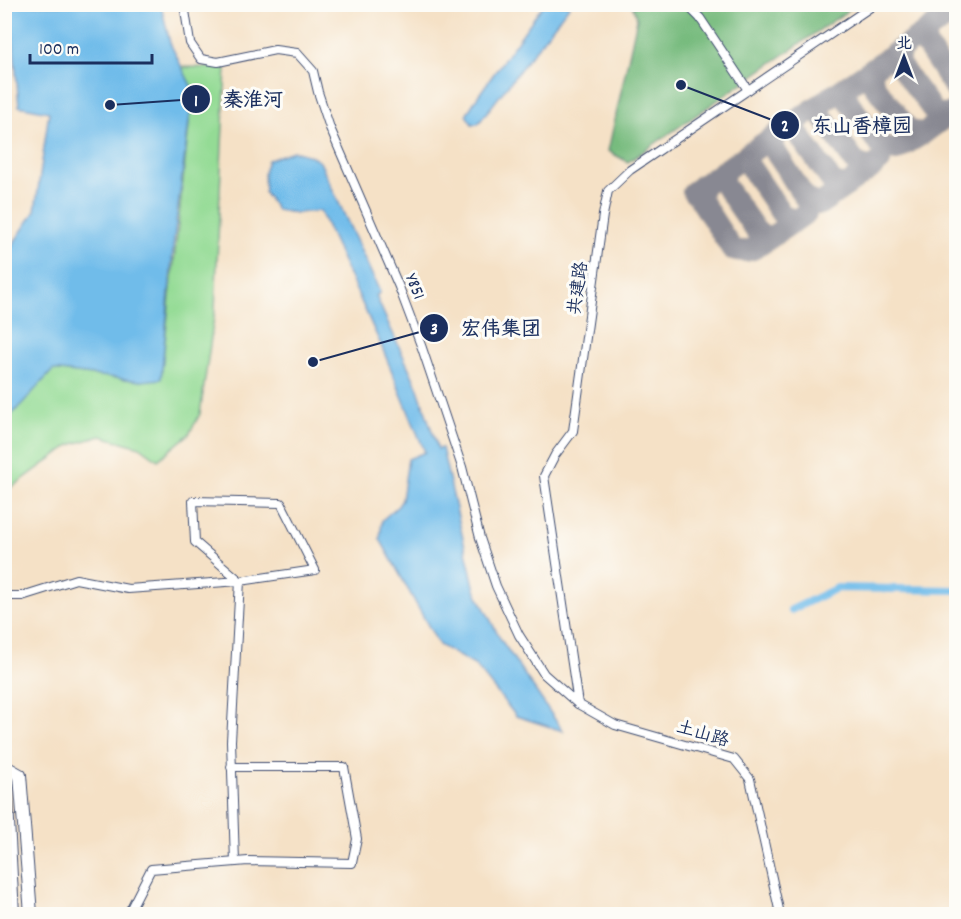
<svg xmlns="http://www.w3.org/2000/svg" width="961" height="919" font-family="Dekko,'LXGW WenKai TC',sans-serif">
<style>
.green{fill:#94db95;stroke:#58857a;stroke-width:1.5}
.forest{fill:#77bb7e;stroke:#49756e;stroke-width:1.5}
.water{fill:#70bcea;stroke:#4676a4;stroke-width:1.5}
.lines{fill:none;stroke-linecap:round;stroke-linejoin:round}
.canal{stroke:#70bcea;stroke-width:8}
.taxiway{stroke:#888892;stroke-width:22}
.minor-casing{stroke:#3c4a6e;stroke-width:10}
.secondary-casing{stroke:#3c4a6e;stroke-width:14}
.minor{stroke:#fff;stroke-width:8}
.secondary{stroke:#fff;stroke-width:12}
.labels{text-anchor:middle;stroke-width:6;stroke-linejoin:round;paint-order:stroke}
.street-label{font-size:18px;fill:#1b2f5e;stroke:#fdfcf7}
.leader{fill:none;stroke:#1b2f5e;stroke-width:2}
.callout-dot{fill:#1b2f5e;stroke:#fdfcf7;stroke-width:2}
.mark-label{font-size:18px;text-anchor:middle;font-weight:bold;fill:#fff}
.callout-label{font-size:20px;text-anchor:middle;font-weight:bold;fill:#1b2f5e;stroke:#fdfcf7;stroke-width:6;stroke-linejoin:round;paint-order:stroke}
</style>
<rect width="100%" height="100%" fill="#fdfcf7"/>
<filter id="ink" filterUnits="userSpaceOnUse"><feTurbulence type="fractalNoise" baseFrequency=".0167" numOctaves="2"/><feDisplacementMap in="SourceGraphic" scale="12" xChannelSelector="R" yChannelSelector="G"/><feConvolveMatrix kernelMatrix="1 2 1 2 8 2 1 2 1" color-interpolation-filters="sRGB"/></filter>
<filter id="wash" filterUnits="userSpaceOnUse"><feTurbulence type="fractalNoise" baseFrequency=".008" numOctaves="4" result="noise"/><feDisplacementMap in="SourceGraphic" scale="24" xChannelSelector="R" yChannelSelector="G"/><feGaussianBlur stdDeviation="1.35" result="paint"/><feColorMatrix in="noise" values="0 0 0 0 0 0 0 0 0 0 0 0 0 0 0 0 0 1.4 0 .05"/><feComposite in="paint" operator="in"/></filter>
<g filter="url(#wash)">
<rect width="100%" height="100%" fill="#f5e1c6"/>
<!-- green -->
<path class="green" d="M181 67 226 68 222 145 215 310 200 414 189 434 158 460 140 447 101 436 70 445 15 485 5 490 4 422 53 370 141 381 161 378 193 90Z"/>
<!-- forest -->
<path class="forest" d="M632 5H856L628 162 608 151 637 19Z"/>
<!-- water -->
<g class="water">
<path d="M10 5H161L170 43 193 90 174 239 161 379 141 381 53 370 5 422V256L35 211 49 112 19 106Z"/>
<path d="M543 5H570L478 124H472L466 115 478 96Z"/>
<path d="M293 151 311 156 320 162 380 292 376 296 384 314 417 386 438 449 442 448 475 590 501 640 563 731 516 716 476 666 439 645 380 539 382 520 398 506 402 500 408 459 425 452 381 345 320 211 295 213 277 210 265 193 264 173 268 160Z"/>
</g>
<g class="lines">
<!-- canal -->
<path class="canal" d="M791 610 837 588 956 590"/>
<!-- taxiway -->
<g class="taxiway">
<path d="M926 31 925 43 956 90"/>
<path d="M900 50 898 63 935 113 947 116 956 109"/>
<path d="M873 68 872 74 873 84 908 129 914 132 924 133 947 116"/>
<path d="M847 86 846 98 878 143 886 148 896 150 924 133"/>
<path d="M824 102 821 109 820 114 855 162 864 166 873 167 880 161"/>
<path d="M798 119 796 125V131L833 183 846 186 873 167"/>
<path d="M774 136 773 148 805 198 810 201 820 204 846 186"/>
<path d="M750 152 747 158 748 164 781 213 785 217 796 220 806 213"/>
<path d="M724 170 723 183 757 232 770 238 796 220"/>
<path d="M702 185 700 199 732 249C749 255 757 247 770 238"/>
<path d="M693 192 956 11"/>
</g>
</g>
</g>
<g filter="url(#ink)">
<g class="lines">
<defs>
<g id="minor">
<path d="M184 4 190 43 201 59 218 62 275 50 297 53 313 71 318 92 330 128 399 287 422 348 462 467 480 538 496 586 519 635 544 674 578 704 615 725 734 759 750 779 780 914"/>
<path d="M686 4 700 18 748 90"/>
<path d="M4 596H22L76 579 128 589 240 581 315 570 281 503 193 501 195 542 240 581"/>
<path d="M578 704 544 476 555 455 573 431 603 215 608 191 630 170 875 4"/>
<path d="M235 862 231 741 240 581"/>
<path d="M133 914 130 910 151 869 248 861 352 863 357 839 344 767H231"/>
</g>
<g id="secondary">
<path d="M4 766 20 775 31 914"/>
<path d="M4 784H6L13 914"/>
</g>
</defs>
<!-- minor casing -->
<use href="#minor" class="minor-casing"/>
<!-- secondary casing -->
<use href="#secondary" class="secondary-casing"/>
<!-- minor -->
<use href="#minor" class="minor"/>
<!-- secondary -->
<use href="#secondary" class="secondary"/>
</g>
</g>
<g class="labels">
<!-- street labels -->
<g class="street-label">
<text transform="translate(416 286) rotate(68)" y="6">Y851</text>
<text transform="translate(577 288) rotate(-82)" y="6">共建路</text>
<text transform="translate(703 733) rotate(16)" y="6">土山路</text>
</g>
</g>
<!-- callouts -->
<path class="leader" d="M110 105L196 99M681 85L785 125M313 362L434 328"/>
<g class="callout-dot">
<circle cx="110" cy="105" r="6"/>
<circle cx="681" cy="85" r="6"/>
<circle cx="313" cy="362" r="6"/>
<circle cx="196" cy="99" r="15"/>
<circle cx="785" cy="125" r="15"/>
<circle cx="434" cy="328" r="15"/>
</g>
<g class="mark-label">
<text x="196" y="106">1</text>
<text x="785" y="131">2</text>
<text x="434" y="334">3</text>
</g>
<g class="callout-label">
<text x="253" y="106">秦淮河</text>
<text x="862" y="132">东山香樟园</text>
<text x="501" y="335">宏伟集团</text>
</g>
<!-- margin -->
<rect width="961" height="919" fill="none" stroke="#fdfcf7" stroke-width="24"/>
<!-- north arrow -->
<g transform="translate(904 57)" stroke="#fdfcf7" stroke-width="4.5" paint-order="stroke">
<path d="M0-4.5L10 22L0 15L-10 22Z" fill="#1b2f5e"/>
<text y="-9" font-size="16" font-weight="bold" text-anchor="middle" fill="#1b2f5e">北</text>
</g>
<!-- scale -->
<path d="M30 54v9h122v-9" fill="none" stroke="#1b2f5e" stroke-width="3"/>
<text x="39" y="54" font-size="18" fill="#1b2f5e" stroke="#fdfcf7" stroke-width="4.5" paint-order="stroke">100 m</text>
</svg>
